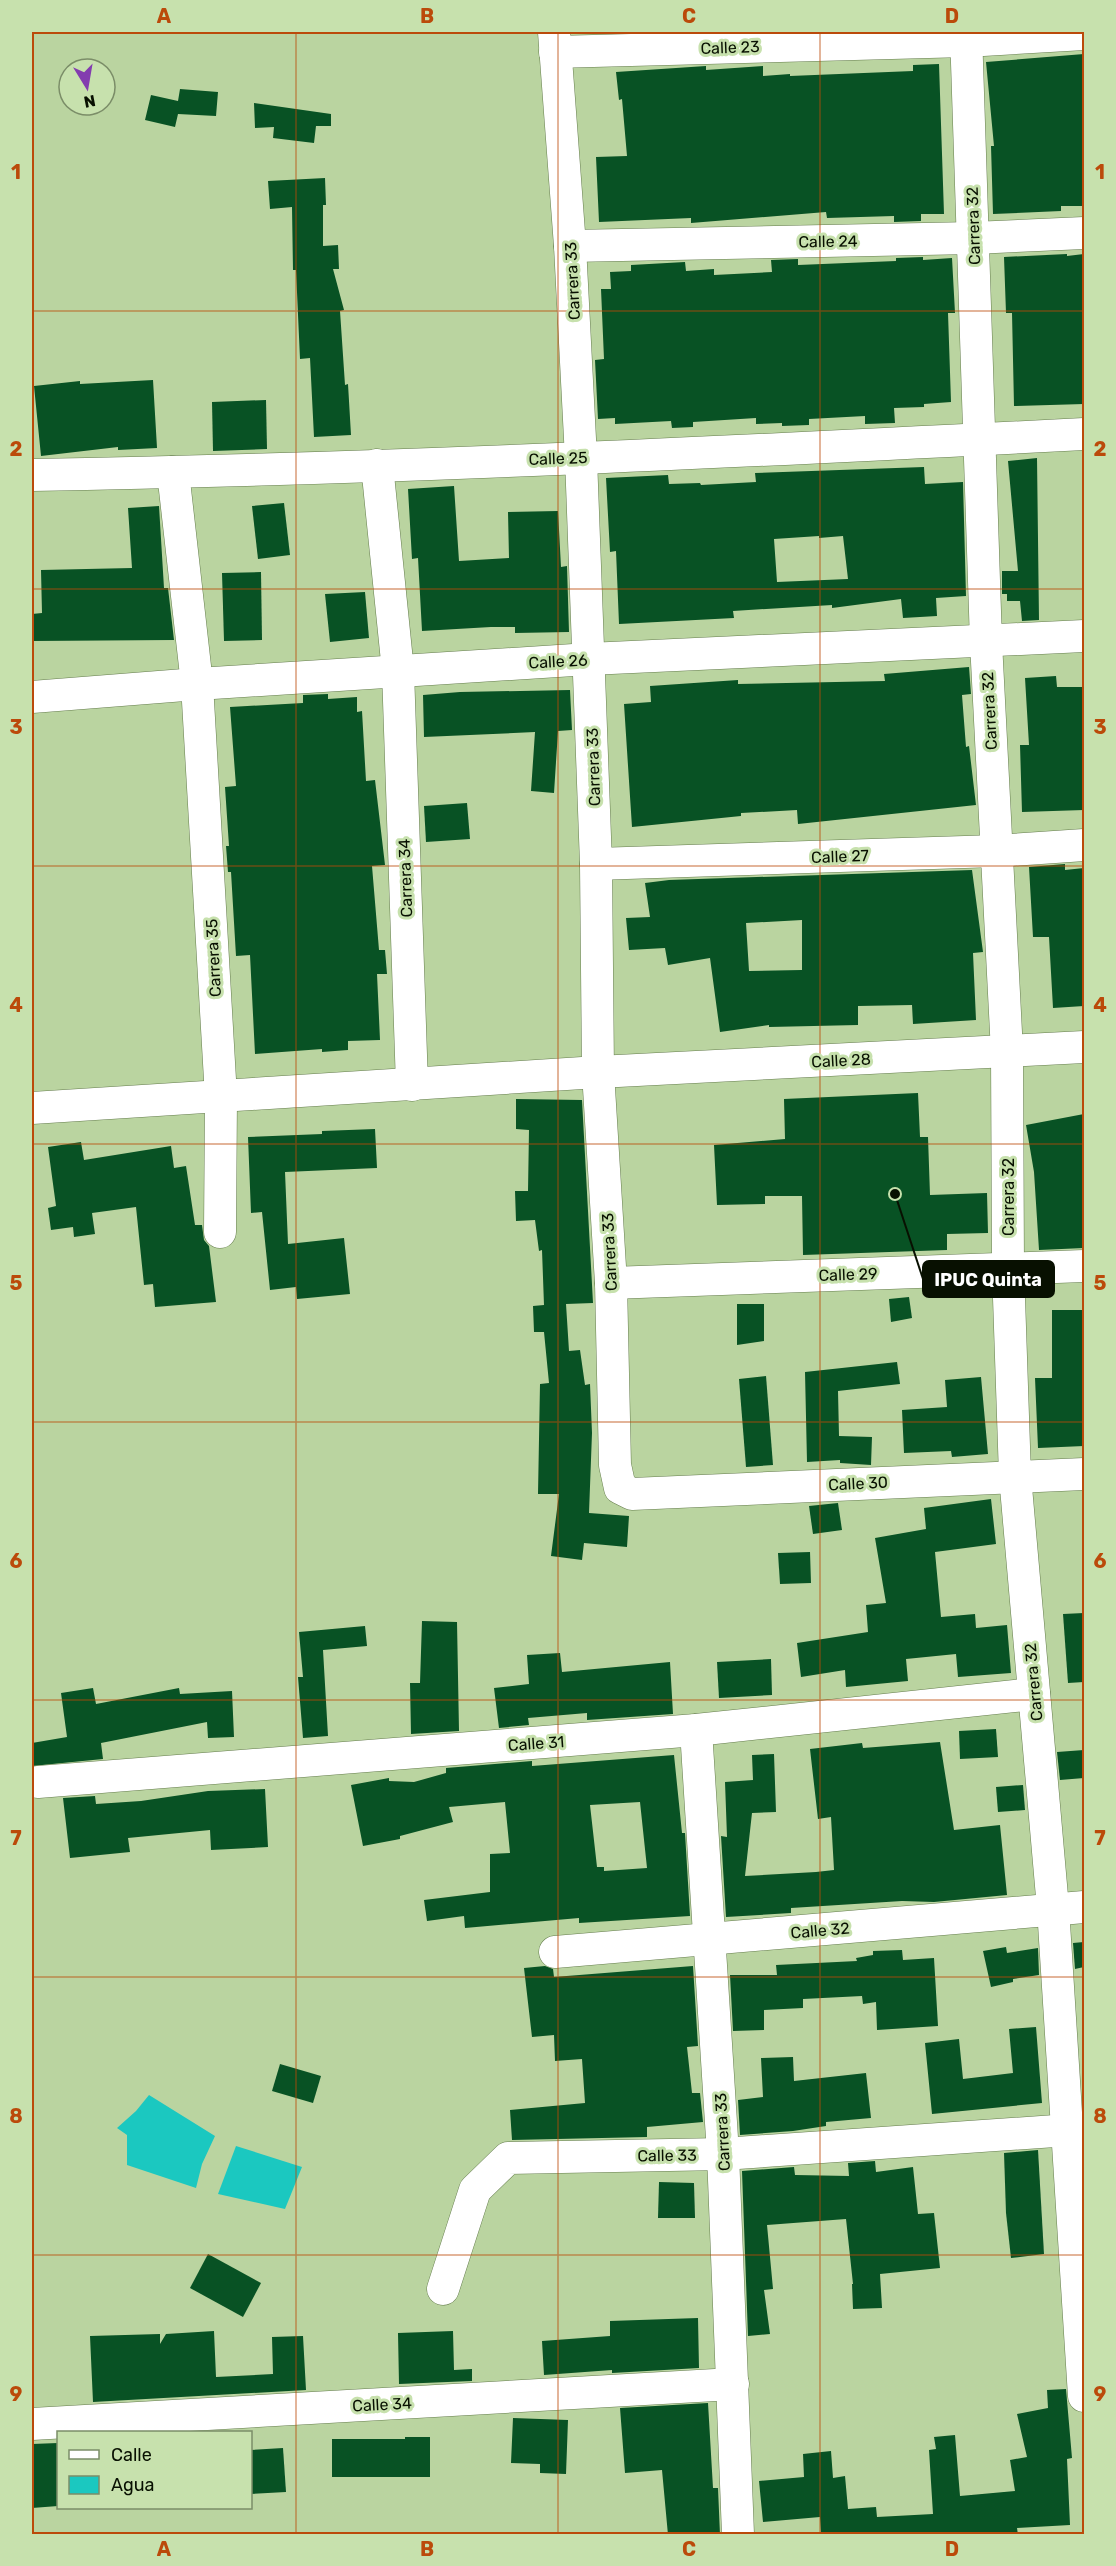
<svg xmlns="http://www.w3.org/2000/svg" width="1116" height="2566" font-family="Rubik,sans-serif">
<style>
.water{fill:#1bc8c0}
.building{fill:#085224;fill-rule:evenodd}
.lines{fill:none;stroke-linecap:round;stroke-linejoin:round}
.street-casing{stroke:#657d4d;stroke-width:33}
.street{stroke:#fff;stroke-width:32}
.grid{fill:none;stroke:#bb4a0a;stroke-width:1.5;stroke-opacity:0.55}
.labels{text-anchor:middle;stroke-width:6;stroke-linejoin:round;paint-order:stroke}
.street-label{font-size:16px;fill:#081001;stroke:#c7e1ad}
.leader{fill:none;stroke:#081001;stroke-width:2}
.callout-dot{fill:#081001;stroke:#c7e1ad;stroke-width:2}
.callout{fill:#081001;stroke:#081001;stroke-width:2}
.callout-label{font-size:18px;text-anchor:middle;font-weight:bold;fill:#fff}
.neatline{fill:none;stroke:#bb4a0a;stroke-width:2}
.grid-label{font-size:20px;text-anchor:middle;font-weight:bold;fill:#bb4a0a}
</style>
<rect width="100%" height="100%" fill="#bad4a0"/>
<!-- water -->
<g class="water">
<path d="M149 2095 215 2136 202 2164 196 2188 127 2165V2135L117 2128 136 2111Z"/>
<path d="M236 2146 302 2167 285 2209 218 2194Z"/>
</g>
<!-- building -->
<g class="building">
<path d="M1084 54V206H1061V211L993 214 991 146H994L986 62Z"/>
<path d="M939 64 944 214H921V221L894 222V216L827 218 826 212 691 223V218L599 222 596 157 627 156 622 99 619 100 616 72 706 66V70L763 66V76L790 74V76L913 71V65Z"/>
<path d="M180 89 218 92 216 116 178 114 175 127 145 120 151 95 178 101Z"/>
<path d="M254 103 331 114V126H316L314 143 273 138 274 127 255 128Z"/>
<path d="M325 178 326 205H323V246L338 245 339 269H333L344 310 340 311 345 385 348 384 351 435 314 437 310 358 300 359 296 270H293L292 207 270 209 268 181Z"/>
<path d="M1067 254V256L1084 254V404L1014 406 1012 313H1006L1004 257Z"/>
<path d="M923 257V260L952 258 955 313H948L951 402 924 404V407L894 408 895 423 865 424V416L809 419V425L782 426V423L756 424V418L693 422V427L672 428 671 421 615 424V418L598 419 595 360 604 359 601 289H611L610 272 631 271V265L685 262 686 271 714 269V275L772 272 771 260 798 259V265L896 261V258Z"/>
<path d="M153 380 157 448 118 450V447L41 456 34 386 80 381V384Z"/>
<path d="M266 400 267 449 213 451 212 402Z"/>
<path d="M1037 458 1039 620 1022 621 1020 601H1007V594H1002V571H1018L1008 461Z"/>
<path d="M924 467 925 484 963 482 966 596 936 598 937 616 903 618 901 599 832 608V605L733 611 734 618 619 624 616 551 610 552 606 478 668 475 669 484 700 483 701 485 756 482 755 473ZM819 536V538L843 536 848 579 777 582 774 539Z"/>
<path d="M454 486 459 561 509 558 508 512 558 511 561 567 567 566 569 632 515 633V627H491L422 631 418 558 412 559 408 489Z"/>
<path d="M284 503 290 555 258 559 252 506Z"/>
<path d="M159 506 164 588H168L174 640 32 641V614L42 613 41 570 132 568 128 508Z"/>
<path d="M261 572 262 640 224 641 222 573Z"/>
<path d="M365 592 369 638 330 642 325 594Z"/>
<path d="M969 667 971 694 962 695 966 747 969 746 976 805 798 824 797 810 741 813V816L632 827 624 704 651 702 650 686 738 680V684L885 681 884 674Z"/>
<path d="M1056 676 1057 687H1084V810L1022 812 1020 745H1029L1025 678Z"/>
<path d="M570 690 572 730 558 731 554 793 531 791 535 732 424 737 423 695 460 692Z"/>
<path d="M328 694V699L357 697V712L362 711 366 781 375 780 385 865 372 866 379 950H385L387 974H377L380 1040 348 1041V1050L322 1052V1049L255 1054 250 955 236 956 231 872H228L226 846H229L225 787 236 786 230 707 303 703V695Z"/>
<path d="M467 803 470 839 426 842 424 806Z"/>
<path d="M1065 864V870L1084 868V1006L1053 1008 1049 937H1033L1029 867Z"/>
<path d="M972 870 983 952 973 953 976 1020 913 1024 912 1005 858 1006V1025L769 1027V1025L720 1032 710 958 668 965 665 948 629 950 626 918 650 917 645 883 669 880ZM802 920V970L749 971 746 923Z"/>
<path d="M918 1093 920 1137H928L930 1195 987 1193 988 1233 947 1234V1250L803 1255 802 1196H765V1204L717 1205 714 1145 785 1139 784 1099Z"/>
<path d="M516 1099 582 1100 593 1303 566 1304 569 1351 580 1350 585 1385 590 1384 592 1433 589 1513 629 1516 627 1547 584 1543 582 1560 551 1556 559 1494H538L540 1384 549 1383 544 1332H534L533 1306 544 1305 542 1250 539 1251 535 1220 516 1221 515 1191H528L529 1130 516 1129Z"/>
<path d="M1084 1114V1248L1039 1250 1034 1172 1026 1125Z"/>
<path d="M375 1129 377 1168 285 1172 288 1244 344 1238 350 1294 297 1299 296 1287 270 1290 262 1212 251 1213 248 1137 322 1134V1131Z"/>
<path d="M81 1142 84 1160 171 1146 174 1168 186 1166 195 1225H202L204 1240 209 1246 216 1302 155 1307 153 1284 144 1285 136 1207 92 1213 95 1234 74 1237 73 1227 51 1230 48 1208 56 1206 48 1147Z"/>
<path d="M909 1297 912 1318 891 1322 889 1299Z"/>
<path d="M737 1304H764V1341L737 1345Z"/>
<path d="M1052 1310H1084V1446L1038 1448 1035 1378H1052Z"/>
<path d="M897 1362 900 1384 838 1391 839 1436 872 1437 871 1465 840 1463V1460L807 1462 805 1372Z"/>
<path d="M766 1376 773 1465 746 1467 739 1379Z"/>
<path d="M981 1377 988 1454 952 1457 951 1451 904 1453 902 1410 947 1407 945 1380Z"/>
<path d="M991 1499 996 1544 935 1552 941 1617 975 1614 976 1628 1007 1625 1011 1673 958 1677 956 1654 906 1659 908 1681 846 1687 845 1670 801 1677 797 1643 868 1632 866 1605 886 1603 875 1538 926 1529 924 1508Z"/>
<path d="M838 1503 842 1530 813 1534 809 1506Z"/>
<path d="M810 1552 811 1583 780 1584 778 1553Z"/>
<path d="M1084 1613V1682L1068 1683 1063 1614Z"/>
<path d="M422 1621 457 1622 459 1731 411 1734 410 1683H420Z"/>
<path d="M365 1626 367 1646 323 1650 328 1736 303 1738 298 1677H303L299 1632Z"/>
<path d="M560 1653 562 1672 670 1662 673 1714 587 1720V1713L528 1718 529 1725 499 1728 494 1688 529 1684 527 1655Z"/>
<path d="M771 1659 772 1695 719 1698 717 1662Z"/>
<path d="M93 1688 96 1704 179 1688 180 1694 232 1691 234 1737 208 1738 207 1722 101 1743 103 1759 32 1766V1743L67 1737 61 1693Z"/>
<path d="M996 1729 998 1757 960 1759 959 1731Z"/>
<path d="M940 1742 954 1830 1000 1825 1007 1895 934 1902 902 1901 791 1908V1913L726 1917 721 1836 727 1837 725 1782 753 1780 752 1755 774 1754 776 1812 752 1813 745 1876 816 1872 834 1870 831 1817 818 1819 810 1749 862 1743 863 1748Z"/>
<path d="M1084 1750V1778L1060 1780 1057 1752Z"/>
<path d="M674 1755 682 1833H685L690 1916 579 1923V1918L465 1928 464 1916 427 1921 424 1900 490 1892V1854L510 1853 505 1802 449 1807 453 1822 400 1836V1839L363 1846 351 1785 389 1778V1781L414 1782 446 1773V1768L532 1761V1766ZM640 1802 647 1868 604 1871V1867H597L590 1805Z"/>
<path d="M1023 1785 1025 1810 998 1812 996 1787Z"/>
<path d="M265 1789 268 1847 211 1850 210 1830 128 1838 130 1852 70 1858 63 1798 95 1796 96 1804 141 1801 208 1791Z"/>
<path d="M1084 1942V1967L1075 1969 1073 1943Z"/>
<path d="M1006 1947 1007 1953 1038 1948 1039 1975 1013 1979V1982L991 1987 983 1951Z"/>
<path d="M902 1950 903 1960 934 1958 938 2026 877 2030 876 2002 863 2004 862 1996 803 1999V2008L764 2010V2030L733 2031 730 1975H777L776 1965 857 1961 856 1958 873 1955V1951Z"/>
<path d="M545 1966 553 1969 554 1977 693 1966 698 2046 687 2047 692 2093H700L703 2122 647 2127V2137L512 2140 510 2110 585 2103 582 2059 555 2061 554 2035 532 2037 524 1968Z"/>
<path d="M1036 2027 1042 2103 932 2114 925 2043 959 2039 963 2079 1013 2073 1009 2029Z"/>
<path d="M793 2057 794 2081 866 2073 871 2118 826 2122V2126L793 2131 740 2135 738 2100 763 2097 761 2058Z"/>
<path d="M280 2064 321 2076 313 2103 272 2091Z"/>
<path d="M1038 2150 1044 2254 1011 2258 1006 2213 1004 2153Z"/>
<path d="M875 2161 876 2172 913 2167 918 2214 934 2213 940 2268 880 2274 882 2308 853 2309 852 2284H853L846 2219 767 2225 773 2289 764 2290 770 2334 748 2336 742 2171 794 2167 795 2175 849 2176 848 2163Z"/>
<path d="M659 2182 694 2183 695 2218H658Z"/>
<path d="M208 2254 261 2283 243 2317 190 2288Z"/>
<path d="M698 2318 699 2368 612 2373V2370L544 2375 542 2341 610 2336V2321Z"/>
<path d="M214 2331 216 2377 273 2374 272 2337 303 2336 306 2390 93 2402 90 2336 160 2334V2344L166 2334Z"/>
<path d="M453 2331 454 2370 472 2369V2381L399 2384 398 2333Z"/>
<path d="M1066 2389 1072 2458 1067 2459 1070 2525 1017 2528 1018 2535H821L820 2517 763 2522 759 2481 804 2477 803 2454 831 2451 833 2478 845 2476 848 2509 876 2507 877 2517 933 2514 929 2450 936 2449 934 2437 955 2435 960 2496 1015 2491 1010 2460 1027 2457 1017 2414 1048 2408 1047 2390Z"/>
<path d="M708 2403 713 2488H718L720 2535H668L662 2470 625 2473 620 2408Z"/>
<path d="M513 2418 568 2420 566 2474 540 2473V2464L511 2463Z"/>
<path d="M405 2437H430V2477H332V2439H405Z"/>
<path d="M58 2443V2506L32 2508V2444Z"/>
<path d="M283 2448 286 2492 250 2494V2450Z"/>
</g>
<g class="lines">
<defs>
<g id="street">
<path d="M554 32 570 246 581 458 596 864 598 1072 611 1283 615 1465 620 1488 632 1494 1084 1474"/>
<path d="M966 32 986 642 1007 1052 1008 1268 1015 1476 1053 1908 1084 2396"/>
<path d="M555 52 966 41 1084 34"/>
<path d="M570 246 973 238 1084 233"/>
<path d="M377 465 398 671 412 1085"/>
<path d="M173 472 197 684 221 1097 220 1232"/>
<path d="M32 475C383 469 734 452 1084 434"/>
<path d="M32 697 197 684 589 659 1084 636"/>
<path d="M596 864 996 851 1084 845"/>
<path d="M32 1108 598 1072 1084 1047"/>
<path d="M611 1283 1084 1266"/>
<path d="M696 1730 723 2154 738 2534"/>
<path d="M38 1782 696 1730 1034 1694"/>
<path d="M555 1952 1084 1907"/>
<path d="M443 2289 475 2190 508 2158 723 2154 1084 2129"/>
<path d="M32 2424 733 2384"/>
</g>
</defs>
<!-- street casing -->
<use href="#street" class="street-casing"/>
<!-- street -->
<use href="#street" class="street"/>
</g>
<!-- grid -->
<path class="grid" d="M296 32V2534M558 32V2534M820 32V2534M32 311H1084M32 589H1084M32 866H1084M32 1144H1084M32 1422H1084M32 1700H1084M32 1977H1084M32 2255H1084"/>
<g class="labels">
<!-- street labels -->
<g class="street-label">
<text transform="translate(730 47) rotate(-2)" y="6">Calle 23</text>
<text transform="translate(973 226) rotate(-92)" y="6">Carrera 32</text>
<text transform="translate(828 241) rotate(-1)" y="6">Calle 24</text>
<text transform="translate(572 281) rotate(-93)" y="6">Carrera 33</text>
<text transform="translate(558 458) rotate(-2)" y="6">Calle 25</text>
<text transform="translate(558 661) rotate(-3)" y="6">Calle 26</text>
<text transform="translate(989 711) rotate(-93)" y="6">Carrera 32</text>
<text transform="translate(593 767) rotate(-92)" y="6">Carrera 33</text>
<text transform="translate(840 856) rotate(-2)" y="6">Calle 27</text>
<text transform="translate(405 878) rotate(-92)" y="6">Carrera 34</text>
<text transform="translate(213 958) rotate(-93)" y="6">Carrera 35</text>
<text transform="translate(841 1060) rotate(-3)" y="6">Calle 28</text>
<text transform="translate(1008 1197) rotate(-90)" y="6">Carrera 32</text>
<text transform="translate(609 1252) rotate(-93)" y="6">Carrera 33</text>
<text transform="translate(848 1274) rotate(-2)" y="6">Calle 29</text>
<text transform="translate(858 1483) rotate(-3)" y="6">Calle 30</text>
<text transform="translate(1033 1682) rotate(-95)" y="6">Carrera 32</text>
<text transform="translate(536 1743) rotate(-4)" y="6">Calle 31</text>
<text transform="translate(820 1930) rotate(-5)" y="6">Calle 32</text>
<text transform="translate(722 2132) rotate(-93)" y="6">Carrera 33</text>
<text transform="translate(667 2155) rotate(-1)" y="6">Calle 33</text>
<text transform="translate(382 2404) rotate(-3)" y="6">Calle 34</text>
</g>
</g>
<!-- callouts -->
<path class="leader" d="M895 1194L923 1279"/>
<circle class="callout-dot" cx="895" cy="1194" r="6"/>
<rect class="callout" x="923" y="1261" width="131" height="36" rx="6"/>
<g class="callout-label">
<text x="988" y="1286">IPUC Quinta</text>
</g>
<!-- border -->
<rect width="1116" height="2566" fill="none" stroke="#c7e1ad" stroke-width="66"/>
<!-- legend -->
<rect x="57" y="2431" width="195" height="78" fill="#c7e1ad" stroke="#7b8d68" stroke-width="1.5"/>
<rect x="69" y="2450" width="30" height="9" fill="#ffffff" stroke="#7b8d68" stroke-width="1.5"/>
<text x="111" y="2461" font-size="18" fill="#081001">Calle</text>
<rect x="69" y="2476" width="30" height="18" fill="#1bc8c0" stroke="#7b8d68" stroke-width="1.5"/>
<text x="111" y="2491" font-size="18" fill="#081001">Agua</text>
<!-- north arrow -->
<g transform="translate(87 87) rotate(169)"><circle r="28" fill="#c7e1ad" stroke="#7b8d68" stroke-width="1.5"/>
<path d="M0-4.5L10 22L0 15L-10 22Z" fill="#833caf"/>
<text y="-9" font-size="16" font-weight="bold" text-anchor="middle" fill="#081001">N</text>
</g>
<rect x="33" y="33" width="1050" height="2500" class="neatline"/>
<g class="grid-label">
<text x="164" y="23">A</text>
<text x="427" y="23">B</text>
<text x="689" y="23">C</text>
<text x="952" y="23">D</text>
<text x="16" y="179">1</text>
<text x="1100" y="179">1</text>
<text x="16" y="456">2</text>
<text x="1100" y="456">2</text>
<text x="16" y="734">3</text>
<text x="1100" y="734">3</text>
<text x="16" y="1012">4</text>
<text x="1100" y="1012">4</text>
<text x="16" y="1290">5</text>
<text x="1100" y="1290">5</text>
<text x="16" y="1568">6</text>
<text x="1100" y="1568">6</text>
<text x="16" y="1845">7</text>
<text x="1100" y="1845">7</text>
<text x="16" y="2123">8</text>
<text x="1100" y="2123">8</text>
<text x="16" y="2401">9</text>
<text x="1100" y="2401">9</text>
<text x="164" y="2556">A</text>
<text x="427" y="2556">B</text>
<text x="689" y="2556">C</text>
<text x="952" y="2556">D</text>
</g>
</svg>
